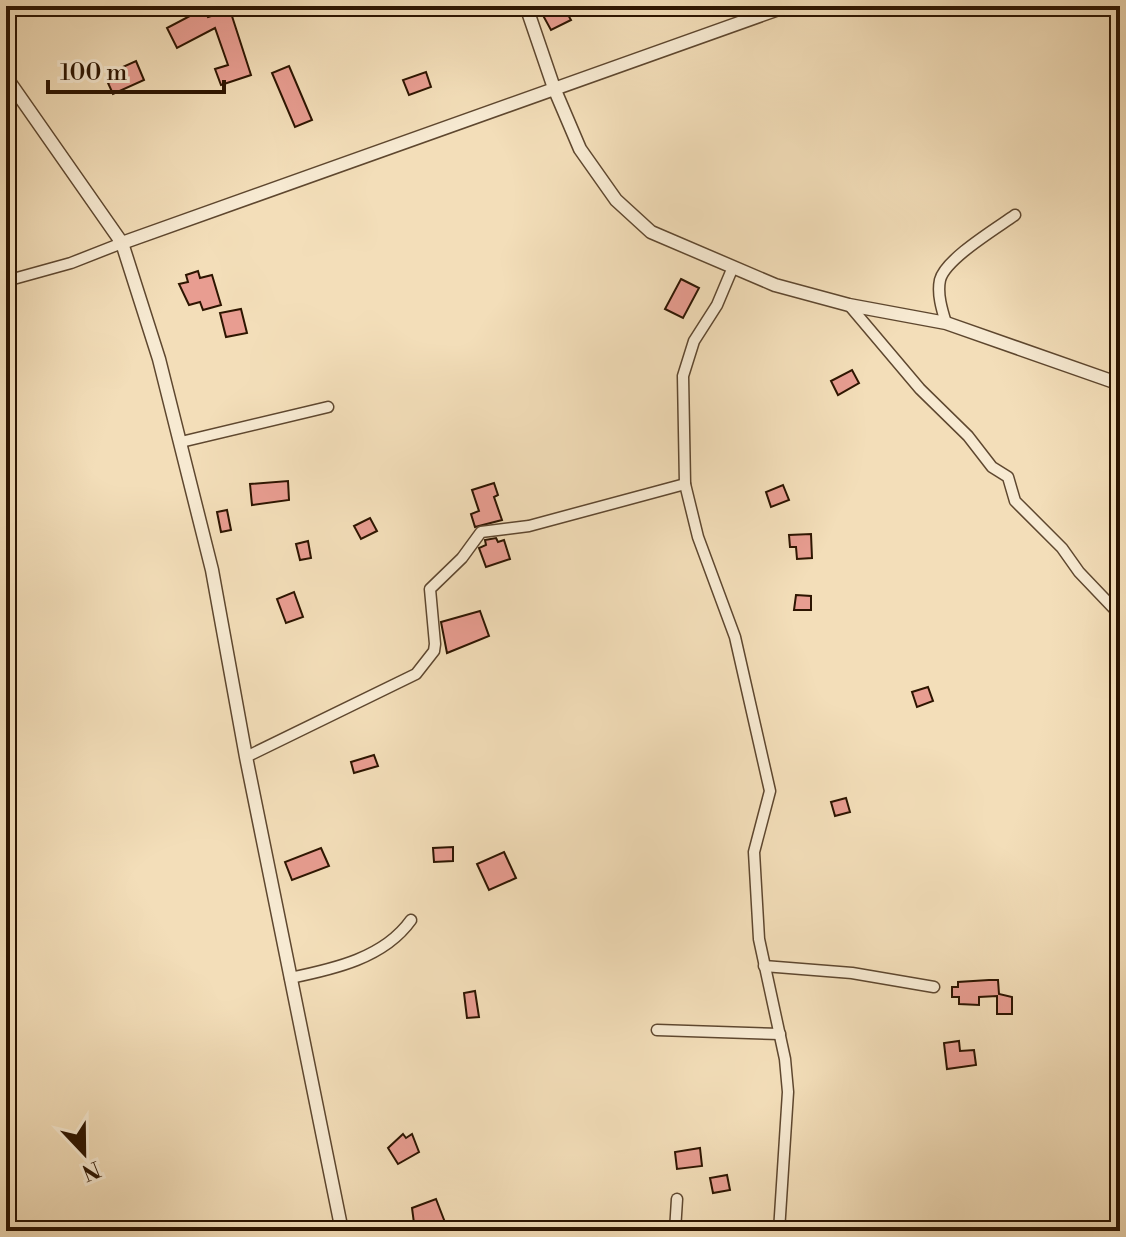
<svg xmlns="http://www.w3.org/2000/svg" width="1126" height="1237" font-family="'Libre Bodoni',serif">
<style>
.building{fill:#e89d91;stroke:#2d1501;stroke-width:2}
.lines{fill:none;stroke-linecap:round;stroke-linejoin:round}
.minor-casing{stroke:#5e472f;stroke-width:13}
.tertiary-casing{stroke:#5e472f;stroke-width:15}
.minor{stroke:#f7ead2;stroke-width:10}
.tertiary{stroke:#f7ead2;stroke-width:12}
</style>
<rect width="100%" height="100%" fill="#f3deb9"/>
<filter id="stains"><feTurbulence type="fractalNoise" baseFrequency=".0025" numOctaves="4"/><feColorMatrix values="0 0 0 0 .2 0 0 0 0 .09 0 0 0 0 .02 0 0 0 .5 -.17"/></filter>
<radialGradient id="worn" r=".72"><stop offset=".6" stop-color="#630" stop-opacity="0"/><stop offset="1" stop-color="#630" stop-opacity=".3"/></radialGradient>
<!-- building -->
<g class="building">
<path d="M547 6H563L571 20 551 30 540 10Z"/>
<path d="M203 9 208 17 230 10 251 75 221 85 215 69 228 65 215 28 177 48 167 28Z"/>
<path d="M136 61 144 80 113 94 108 83 119 78 116 70Z"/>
<path d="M289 66 312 120 295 127 272 73Z"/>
<path d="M426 72 431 87 409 95 403 80Z"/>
<path d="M198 271 200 278 212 275 221 305 203 310 200 302 189 305 179 284 188 282 186 275Z"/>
<path d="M681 279 699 288 683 318 665 309Z"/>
<path d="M241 309 247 333 226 337 220 313Z"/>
<path d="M852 370 859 383 838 395 831 381Z"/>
<path d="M288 481 289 500 252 505 250 484Z"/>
<path d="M494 483 498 495 494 497 502 520 475 527 471 514 479 511 472 490Z"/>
<path d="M783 485 789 500 771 507 766 492Z"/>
<path d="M227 510 231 530 221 532 217 512Z"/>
<path d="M370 518 377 531 361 539 354 526Z"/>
<path d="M811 534 812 558 797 559 796 547H790L789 535Z"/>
<path d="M496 538 498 542 504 540 510 559 486 567 479 548 486 545 485 540Z"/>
<path d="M308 541 311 558 300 560 296 544Z"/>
<path d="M294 592 303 617 286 623 277 599Z"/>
<path d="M796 595 811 596V610H794Z"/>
<path d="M480 611 489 636 447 653 441 622Z"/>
<path d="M928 687 933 701 917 707 912 692Z"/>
<path d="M374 755 378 766 354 773 351 762Z"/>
<path d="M846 798 850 812 835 816 831 802Z"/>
<path d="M453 847V861L434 862 433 848Z"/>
<path d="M321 848 329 866 292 880 285 862Z"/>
<path d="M504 852 516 878 489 890 477 864Z"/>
<path d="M989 980H998L999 994 1012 997V1014H997V996L979 997V1005L959 1004V997H952V987H958V982Z"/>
<path d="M475 991 479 1017 467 1018 464 993Z"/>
<path d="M959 1041 960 1051 974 1050 976 1065 947 1069 944 1043Z"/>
<path d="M403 1134 406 1138 412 1134 419 1152 398 1164 388 1148Z"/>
<path d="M700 1148 702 1166 677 1169 675 1152Z"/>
<path d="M727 1175 730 1190 713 1193 710 1178Z"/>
<path d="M436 1199 446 1225 432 1231H415L412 1208Z"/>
</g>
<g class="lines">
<defs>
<g id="minor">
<path d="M733 267 717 305 694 341 683 376 685 484 698 537 735 637 770 791 754 852 759 939 785 1059 788 1092 779 1231"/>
<path d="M6 281 71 263 122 243"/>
<path d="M849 305 920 389 968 436 992 467 1008 477 1015 501 1062 548 1079 572 1120 615"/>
<path d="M946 323C942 310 937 294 940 280 945 259 997 228 1015 215"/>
<path d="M181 442 328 407"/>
<path d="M246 757 416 674 434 651 435 644 430 589 462 558 481 532 529 526 685 484"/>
<path d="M764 966 852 973 934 987"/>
<path d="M290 978C334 969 384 958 411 920"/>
<path d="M657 1030 780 1034"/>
<path d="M675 1231 677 1199"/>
</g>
<g id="tertiary">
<path d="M526 6 554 88 580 149 616 200 651 232 775 285 849 305 946 323 1120 384"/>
<path d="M6 77 122 243 159 359 212 570 246 757 342 1231"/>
<path d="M122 243 787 6"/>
</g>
</defs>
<!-- minor casing -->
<use href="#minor" class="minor-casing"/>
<!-- tertiary casing -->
<use href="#tertiary" class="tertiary-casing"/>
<!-- minor -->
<use href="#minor" class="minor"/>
<!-- tertiary -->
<use href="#tertiary" class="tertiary"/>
</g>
<!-- margin -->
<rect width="1126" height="1237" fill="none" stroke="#f3deb9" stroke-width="32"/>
<rect x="8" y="8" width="1110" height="1221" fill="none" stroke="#2d1501" stroke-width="4"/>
<rect x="16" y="16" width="1094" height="1205" fill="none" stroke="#2d1501" stroke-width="2"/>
<!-- north arrow -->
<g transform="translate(84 1153) rotate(158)" stroke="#f7ead2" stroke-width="6" paint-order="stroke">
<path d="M0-6L14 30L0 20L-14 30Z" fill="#2d1501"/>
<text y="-12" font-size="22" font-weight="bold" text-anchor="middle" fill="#2d1501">N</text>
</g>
<!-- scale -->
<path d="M48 80v12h176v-12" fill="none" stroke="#2d1501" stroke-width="4"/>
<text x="60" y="80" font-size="24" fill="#2d1501" stroke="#f7ead2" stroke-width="6" paint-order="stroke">100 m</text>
<rect width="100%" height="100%" filter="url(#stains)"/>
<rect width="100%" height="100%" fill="url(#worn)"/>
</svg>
